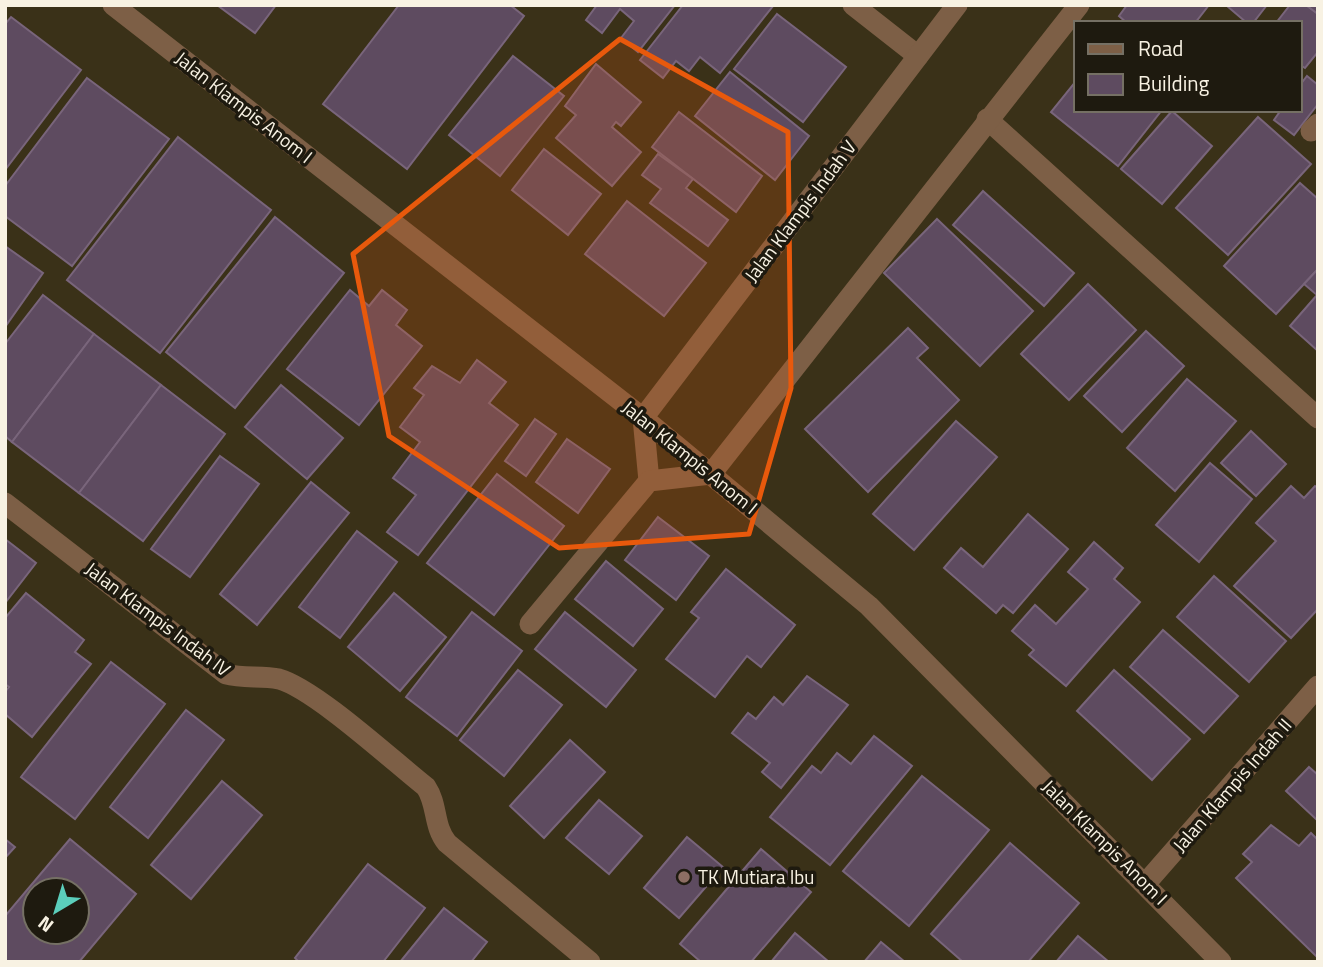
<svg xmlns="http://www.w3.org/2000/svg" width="1323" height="967" font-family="'Titillium Web',sans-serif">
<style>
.building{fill:#5e4b60;stroke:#79657b;stroke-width:2;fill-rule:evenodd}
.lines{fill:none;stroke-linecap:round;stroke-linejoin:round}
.minor{stroke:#7d5f46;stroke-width:21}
.marked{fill:#e8590c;fill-opacity:0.2;stroke:#e8590c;stroke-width:5;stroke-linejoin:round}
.education-dot{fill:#8d6e63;stroke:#1e1a0f;stroke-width:2.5}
.labels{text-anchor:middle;stroke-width:7;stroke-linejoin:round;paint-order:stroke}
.street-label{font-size:19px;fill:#f8f2e3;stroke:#1e1a0f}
.poi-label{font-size:19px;fill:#f8f2e3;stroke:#1e1a0f;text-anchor:start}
</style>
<rect width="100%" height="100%" fill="#3a3118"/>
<!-- building -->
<g class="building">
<path d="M217 5H276L255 33Z"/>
<path d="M399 5H510L524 16 407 169 323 104Z"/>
<path d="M597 5H675L638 52 621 38 634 21 620 9 602 33 586 20Z"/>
<path d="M683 5H772L773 6 720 73 700 57 689 71 676 61 663 78 640 60Z"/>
<path d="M1127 5H1209L1195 23H1127L1119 16Z"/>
<path d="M1267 5 1253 23H1247L1227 6Z"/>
<path d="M1290 5H1306L1318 14V52L1305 68 1300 65V23H1276Z"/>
<path d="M1306 5H1318V14Z"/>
<path d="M777 14 846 67 803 122 734 69Z"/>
<path d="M11 17 81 70 5 170V24Z"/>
<path d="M513 56 564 96 500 176 449 135Z"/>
<path d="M596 64 641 102 621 126 616 122 612 127 641 152 612 186 556 138 576 115 565 106Z"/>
<path d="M730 72 809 136 775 180 695 116Z"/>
<path d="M1307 76 1318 85V104L1294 135 1274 120 1281 110H1300V85Z"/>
<path d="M87 78 169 139 72 266 5 216V186Z"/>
<path d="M1076 81V110H1162L1118 166 1051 112Z"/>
<path d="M1172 111 1212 146 1162 204 1121 169Z"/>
<path d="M679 112 762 176 736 212 652 147Z"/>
<path d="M1258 117 1311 164 1228 255 1176 208Z"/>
<path d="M178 137 271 210 160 353 67 280Z"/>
<path d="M544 149 601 194 568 235 512 190Z"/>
<path d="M658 154 693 179 686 188 728 220 708 246 650 203 661 189 642 175Z"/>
<path d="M1300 183 1318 199V269L1276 314 1224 266Z"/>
<path d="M983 191 1074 273 1044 306 953 225Z"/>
<path d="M627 201 706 263 664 316 585 254Z"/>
<path d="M275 217 344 273 235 408 166 352Z"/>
<path d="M937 219 1033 311 980 366 884 273Z"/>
<path d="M5 246 43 273 5 327Z"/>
<path d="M1318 269V351L1290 326 1317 295 1304 284Z"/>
<path d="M1088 284 1136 330 1069 400 1021 354Z"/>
<path d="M350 290 369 306 382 290 407 310 396 325 422 346 359 425 287 369Z"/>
<path d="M43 295 94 334 12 442 5 436V344Z"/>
<path d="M908 328 928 348 917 358 959 400 868 492 805 429Z"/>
<path d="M1146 331 1184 366 1122 432 1084 396Z"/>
<path d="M94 334 161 385 79 493 12 442Z"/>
<path d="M477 360 506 382 489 403 518 425 418 555 387 532 416 495 393 478 420 442 400 427 424 395 414 388 432 366 460 383Z"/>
<path d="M1187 379 1236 421 1175 491 1127 448Z"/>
<path d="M161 385 225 434 143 541 79 493Z"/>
<path d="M281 385 343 438 307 479 245 427Z"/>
<path d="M535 419 556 434 526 476 505 461Z"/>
<path d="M956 421 997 457 914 550 873 514Z"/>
<path d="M1251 431 1286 464 1256 496 1221 463Z"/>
<path d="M567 439 610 469 578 513 536 482Z"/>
<path d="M220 456 259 484 190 577 151 549Z"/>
<path d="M1210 463 1252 499 1199 562 1156 525Z"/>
<path d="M497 474 564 526 494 615 427 563Z"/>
<path d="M311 482 349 513 257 625 220 594Z"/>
<path d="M1291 486 1304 498 1315 486 1318 488V609L1291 638 1234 586 1276 541 1256 523Z"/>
<path d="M1028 514 1068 549 1013 613 1003 605 996 613 944 568 961 548 983 567Z"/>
<path d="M658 517 709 556 676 600 625 560Z"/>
<path d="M357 531 397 562 340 638 299 607Z"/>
<path d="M5 539 36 563 5 603Z"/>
<path d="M1094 542 1123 568 1114 579 1140 602 1066 686 1029 655 1034 650 1012 631 1035 605 1056 624 1088 589 1068 572Z"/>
<path d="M606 561 663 609 633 646 575 599Z"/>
<path d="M726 569 795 625 761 667 747 656 715 697 666 659 699 618 691 612Z"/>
<path d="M1214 576 1286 641 1249 682 1177 617Z"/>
<path d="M26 593 84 640 75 652 91 664 32 737 5 714V692L9 687 5 684V618Z"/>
<path d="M394 593 446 637 400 691 348 647Z"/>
<path d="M472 612 522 651 457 736 406 697Z"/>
<path d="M565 612 636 670 606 707 535 649Z"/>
<path d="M1163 630 1238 696 1204 733 1130 667Z"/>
<path d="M111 662 165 704 75 819 21 777Z"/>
<path d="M518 670 562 705 504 776 460 740Z"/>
<path d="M1114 670 1190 739 1152 780 1077 711Z"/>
<path d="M807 676 848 705 781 788 762 772 770 763 732 733 748 713 756 719 774 697 783 705Z"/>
<path d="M186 710 224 740 148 838 110 807Z"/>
<path d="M874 736 912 766 830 865 770 817 812 766 821 773 837 753 851 764Z"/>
<path d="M570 740 605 772 544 838 510 806Z"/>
<path d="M1309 767 1318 775V821L1286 791Z"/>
<path d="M922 776 989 830 909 926 843 871Z"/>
<path d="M222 781 262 815 191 899 151 865Z"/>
<path d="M599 800 642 836 609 874 566 838Z"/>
<path d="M1271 825 1299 846 1311 833 1318 840V958L1236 878 1252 862 1243 854Z"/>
<path d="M687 837 723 867 679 918 644 888Z"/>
<path d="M5 839 15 847 5 858Z"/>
<path d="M70 839 136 894 79 962H5V916ZM35 890H77V932H35Z"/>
<path d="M1010 843 1079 903 1028 962H963L931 934Z"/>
<path d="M761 849 811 892 751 962H701L680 944Z"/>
<path d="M368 864 425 908 383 962H299L295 958Z"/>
<path d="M444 908 487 942 471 962H400Z"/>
<path d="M795 933 829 962H771Z"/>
<path d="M1078 936 1109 962H1056Z"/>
<path d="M881 942 905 962H864Z"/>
</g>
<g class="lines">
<!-- minor -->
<g class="minor">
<path d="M113 5 643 418 869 606 1221 962"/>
<path d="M853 5 918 56"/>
<path d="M987 119 1318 418"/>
<path d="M1311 131 1318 124"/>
<path d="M649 481 643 418 957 5"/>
<path d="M5 503 226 674C243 679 262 675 279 679 315 689 393 761 426 787 438 805 433 826 447 843L590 962"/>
<path d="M530 624 649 481 711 474 1079 5"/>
<path d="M1146 883 1318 686"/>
</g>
</g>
<!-- marked area -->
<path class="marked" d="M620 39 788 132 791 388 749 534 559 548 389 436 353 254Z"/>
<!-- markers -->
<circle class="education-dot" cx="684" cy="877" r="7"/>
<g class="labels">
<!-- street labels -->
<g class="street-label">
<text transform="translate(244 107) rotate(38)" y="7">Jalan Klampis Anom I</text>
<text transform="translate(800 211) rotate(-53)" y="7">Jalan Klampis Indah V</text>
<text transform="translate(690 457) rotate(39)" y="7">Jalan Klampis Anom I</text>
<text transform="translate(158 619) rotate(37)" y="7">Jalan Klampis Indah IV</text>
<text transform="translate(1232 785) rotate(-49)" y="7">Jalan Klampis Indah II</text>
<text transform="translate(1105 842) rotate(45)" y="7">Jalan Klampis Anom I</text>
</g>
<!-- poi labels -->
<g class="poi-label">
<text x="698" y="884">TK Mutiara Ibu</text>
</g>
</g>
<!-- border -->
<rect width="1323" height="967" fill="none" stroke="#f8f2e3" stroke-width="14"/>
<!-- legend -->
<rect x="1074" y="21" width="228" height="91" fill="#1e1a0f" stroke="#757064" stroke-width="2"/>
<rect x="1088" y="44" width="35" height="10" fill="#7d5f46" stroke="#757064" stroke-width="2"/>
<text x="1138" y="56" font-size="21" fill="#f8f2e3">Road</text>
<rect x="1088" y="74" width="35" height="21" fill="#5e4b60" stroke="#757064" stroke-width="2"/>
<text x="1138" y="91" font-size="21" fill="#f8f2e3">Building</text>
<!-- north arrow -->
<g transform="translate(56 911) rotate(218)"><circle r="33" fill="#1e1a0f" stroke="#757064" stroke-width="2"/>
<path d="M0-5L12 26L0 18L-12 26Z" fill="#5bcebb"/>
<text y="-10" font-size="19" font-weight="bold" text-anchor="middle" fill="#f8f2e3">N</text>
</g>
</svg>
